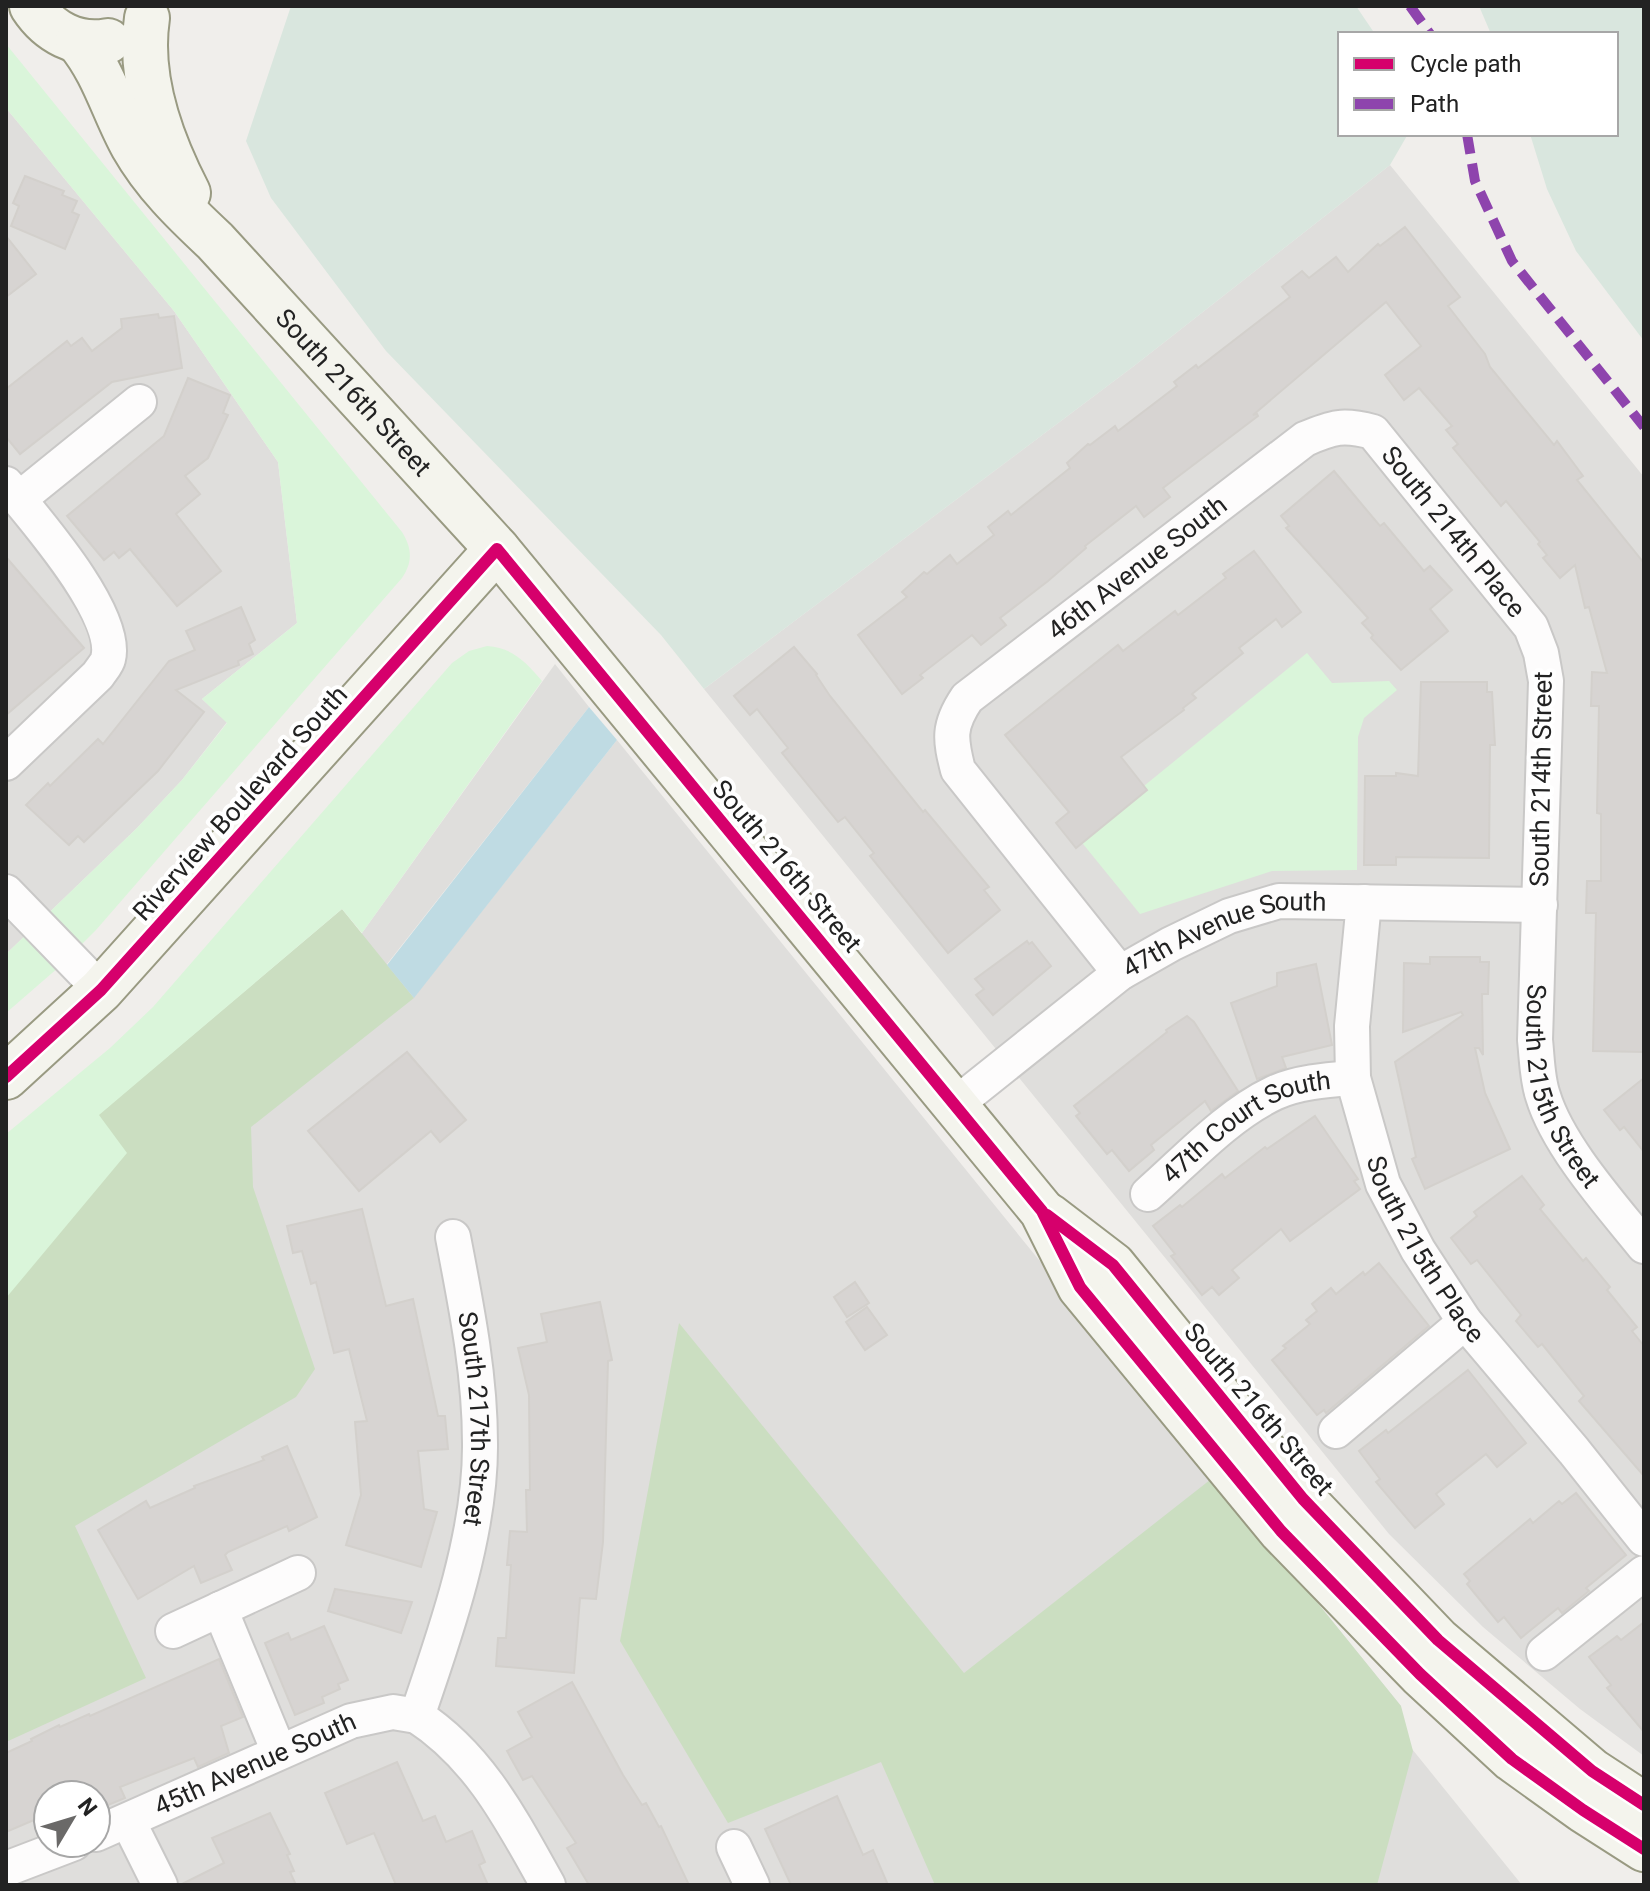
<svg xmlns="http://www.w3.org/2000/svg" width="1650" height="1891" font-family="Roboto,sans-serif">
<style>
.residential{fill:#dfdedc;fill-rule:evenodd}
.forest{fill:#cbdec1}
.wetland{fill:#d9e6de}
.park{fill:#daf5da}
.water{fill:#bfdbe3}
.building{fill:#d7d4d2;stroke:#d3d0cc;stroke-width:2}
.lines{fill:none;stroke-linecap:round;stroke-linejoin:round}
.street-casing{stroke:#c9c8c7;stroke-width:38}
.secondary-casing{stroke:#999a82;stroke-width:48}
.street{stroke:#fdfcfc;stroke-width:34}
.secondary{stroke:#f4f4ed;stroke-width:44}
.quiet{stroke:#8e44ad;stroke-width:10;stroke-dasharray:20 10;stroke-linecap:butt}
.cycleway-casing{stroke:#fff;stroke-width:17}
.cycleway{stroke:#d6006c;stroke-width:12}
.labels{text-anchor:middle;stroke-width:8;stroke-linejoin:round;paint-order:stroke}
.street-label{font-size:26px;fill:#222;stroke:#fff}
</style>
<rect width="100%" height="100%" fill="#f0eeeb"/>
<!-- residential -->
<g class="residential">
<path d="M6 108 174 311 278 462 297 623 202 699 227 722 182 780 137 828 6 954Z"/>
<path d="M1390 165 1644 477V1756L1580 1709 1483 1627 1389 1534 704 689 1134 366Z"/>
<path d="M555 664 589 707 387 964 414 997 617 740 1401 1706 1387 1718 1522 1885H6V1298L362 933ZM48 1795H96V1843H48Z"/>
</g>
<!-- forest -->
<g class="forest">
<path d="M342 909 414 998 251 1127 253 1187 315 1369 296 1397 75 1526 146 1678 6 1742V1216L98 1115Z"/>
<path d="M679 1323 964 1673 1215 1476 1401 1706 1413 1751 1377 1885H935L881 1762 728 1823 620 1641Z"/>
</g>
<!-- wetland -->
<g class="wetland">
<path d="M291 6H1356L1375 34H1340V134H1408L1390 165 1134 366 704 689 661 635 386 351 271 198 246 141Z"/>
<path d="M1479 6H1644V341L1576 251 1547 189 1530 134H1616V34H1491Z"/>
</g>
<!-- park -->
<g class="park">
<path d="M6 44 402 532C412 548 413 562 402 578L96 930 59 967 6 1013V954L137 828 182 780 227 723 202 699 297 623 278 462 174 311 6 108Z"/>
<path d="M487 646C513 648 526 662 542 681L362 933 342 909 99 1115 127 1153 6 1298V1134L110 1048 153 1007 452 663 469 651Z"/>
<path d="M1307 653 1332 683 1389 681 1397 690 1364 718 1358 737 1357 870 1272 871 1140 914 1079 839Z"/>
</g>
<!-- water -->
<path class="water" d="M589 707 617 740 414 998 387 965Z"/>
<!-- building -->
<g class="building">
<path d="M25 176 64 191 62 195 77 201 72 212 79 215 65 249 11 226 19 206 13 203Z"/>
<path d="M1405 227 1460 297 1448 306 1485 354 1490 367 1554 445 1557 441 1583 476 1577 480 1644 563V1052L1593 1051 1596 913H1586L1587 881H1601V814L1597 813 1599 706H1591L1592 672 1607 673 1589 607 1585 608 1575 565 1560 578 1543 558 1547 555 1538 544 1540 542 1506 501 1501 506 1453 448 1458 444 1446 430 1452 426 1419 388 1404 400 1385 375 1421 346 1386 302 1253 415 1257 414 1258 416 1163 488 1170 497 1144 517 1136 506 1085 546 1086 548 1048 581 1000 618 1006 625 981 645 972 635 920 675 923 678 902 694 858 635 907 597 902 592 924 572 927 574 950 555 957 564 994 535 988 527 1008 511 1011 515 1070 468 1067 463 1088 444 1090 445 1115 426 1118 431 1177 386 1174 382 1196 365 1198 368 1290 297 1282 287 1302 271 1309 278 1336 257 1348 272 1378 244 1380 246Z"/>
<path d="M6 236 36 274 6 297Z"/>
<path d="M158 314 159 318 174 316 182 368 112 382 20 454 6 437V389L67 341 71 346 82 338 92 351 122 328 121 319Z"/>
<path d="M188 378 230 395 223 413 228 415 208 458 185 476 200 494 176 514 221 571 177 606 130 549 119 558 114 552 104 560 67 516 164 436Z"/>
<path d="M1334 471 1380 526 1384 523 1424 571 1430 566 1452 590 1430 609 1448 631 1401 670 1371 638 1373 635 1362 623 1368 618 1286 528 1289 526 1281 516Z"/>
<path d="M1254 551 1301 612 1282 627 1276 619 1239 648 1243 653 1192 694 1196 698 1183 708 1184 710 1121 757 1147 790 1076 848 1056 823 1069 812 1005 735 1118 645 1123 651 1175 611 1178 615 1226 578 1223 574Z"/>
<path d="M6 557 84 648 6 715Z"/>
<path d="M241 607 255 640 249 644 253 654 238 661 239 665 176 690 204 712 158 771 132 796 84 842 78 836 69 845 26 805 48 783 50 786 98 739 103 744 169 661 195 650 186 631Z"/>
<path d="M794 647 817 674 816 675 830 696 923 812 925 810 989 887 984 890 1000 910 948 953 870 856 874 853 845 817 838 822 782 753 788 748 757 709 750 715 734 696Z"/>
<path d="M1421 682H1487V692H1492L1495 745H1490L1489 858 1396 857V865H1364L1365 776H1396V773L1418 776Z"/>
<path d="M1027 941 1029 944 1032 942 1051 966 993 1015 976 995 984 989 975 979Z"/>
<path d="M1430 957H1480V962H1489L1488 994H1482L1483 1055 1479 1048H1475L1485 1093 1510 1149 1425 1189 1412 1159 1416 1157 1395 1062 1463 1015 1461 1012 1403 1032 1404 963 1430 964Z"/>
<path d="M1316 964 1332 1045 1282 1057 1286 1068 1257 1079 1231 1003 1277 986V973Z"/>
<path d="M1187 1016 1194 1022 1238 1091 1211 1111 1205 1101 1151 1145 1154 1150 1129 1171 1112 1150 1107 1154 1076 1116 1080 1113 1074 1106 1167 1032 1166 1030Z"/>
<path d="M407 1052 466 1120 440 1142 431 1131 359 1191 308 1131Z"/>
<path d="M1644 1078V1152L1624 1127 1620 1130 1604 1110Z"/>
<path d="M1315 1116 1358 1179 1354 1181 1360 1189 1290 1241 1281 1229 1232 1270 1239 1278 1219 1295 1212 1287 1202 1295 1171 1256 1175 1254 1153 1226 1180 1205 1182 1207 1222 1174 1225 1178 1265 1147 1267 1149Z"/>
<path d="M1522 1176 1544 1205 1540 1209 1583 1261 1586 1258 1610 1287 1607 1290 1637 1327 1632 1331 1644 1346V1476L1579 1401 1584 1396 1542 1344 1538 1347 1516 1321 1521 1315 1477 1260 1471 1264 1451 1238 1477 1216 1474 1212Z"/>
<path d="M362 1209 386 1306 413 1299 438 1416H445L448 1449 418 1451 424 1509 437 1512 421 1567 346 1545 361 1495 355 1422 367 1421 349 1349 334 1353 316 1282 311 1284 302 1251 293 1253 287 1226Z"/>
<path d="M1379 1263 1429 1326 1326 1413 1324 1410 1317 1415 1272 1360 1286 1348 1283 1346 1310 1324 1306 1320 1317 1311 1312 1304 1331 1288 1336 1294 1363 1272 1365 1275Z"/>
<path d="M855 1282 869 1303 847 1317 834 1297Z"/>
<path d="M600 1302 612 1360 608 1361 603 1542 596 1599 580 1598 574 1673 496 1666 498 1638H506L511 1565H507L510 1531 527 1532 526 1490H530L529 1395 518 1348 547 1342 541 1314Z"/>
<path d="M867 1307 887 1335 865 1350 846 1322Z"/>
<path d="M1468 1370 1526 1443 1497 1467 1486 1454 1436 1494 1444 1504 1415 1528 1376 1482 1380 1479 1359 1451 1386 1430 1388 1433Z"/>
<path d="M287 1446 317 1517 289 1531 287 1526 228 1552 225 1555 232 1570 201 1583 194 1566 138 1599 98 1530 146 1501 150 1508 195 1488 194 1486 264 1460 262 1457Z"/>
<path d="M1576 1493 1626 1555 1586 1588 1589 1591 1562 1613 1558 1608 1521 1638 1504 1617 1498 1622 1467 1584 1470 1581 1464 1574 1530 1519 1533 1523 1559 1501 1562 1504Z"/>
<path d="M335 1589 412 1602 401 1633 328 1611Z"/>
<path d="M1644 1622V1732L1607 1688 1611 1685 1589 1657 1617 1636 1621 1640Z"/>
<path d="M324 1626 348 1680 338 1684 340 1689 322 1697 324 1703 295 1715 265 1643 288 1633 291 1640Z"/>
<path d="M219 1659 243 1717 221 1726 229 1753 198 1767 194 1758 120 1787 125 1798 96 1810V1795H48V1814L6 1832V1753L32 1741 31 1739 59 1725 60 1727 89 1714 90 1716Z"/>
<path d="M572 1682 623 1775 642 1805 646 1803 659 1827 661 1826 689 1885H589L567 1848 576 1843 532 1776 523 1780 507 1751 532 1737 518 1712Z"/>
<path d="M397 1762 423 1821 435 1816 446 1842 472 1831 485 1862 479 1865 488 1885H396L374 1833 347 1844 325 1793Z"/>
<path d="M837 1796 863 1855 873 1850 888 1885H791L765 1829Z"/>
<path d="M270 1813 290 1854 287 1855 294 1871 290 1872 296 1885H180L224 1863 212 1838Z"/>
</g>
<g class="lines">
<defs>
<g id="street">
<path d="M6 484C33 517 120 615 108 659 107 664 101 670 98 675L6 763"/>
<path d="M19 499 139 402"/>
<path d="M6 892 101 990"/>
<path id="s1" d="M1364 902 1352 1026 1353 1078 1383 1184 1418 1250 1465 1322 1574 1451 1644 1539"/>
<path id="s2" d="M1120 973 958 770C950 739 948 726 967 698L1305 439C1333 427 1343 424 1373 432L1531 627 1541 653 1546 681 1535 1040C1537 1058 1537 1079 1543 1096 1558 1146 1611 1205 1644 1246"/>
<path id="s3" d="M956 1104 1120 973 1171 944 1229 916 1279 901 1540 905"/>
<path id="s4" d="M1148 1194C1187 1160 1226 1116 1274 1093 1298 1082 1327 1080 1353 1078"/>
<path id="s5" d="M453 1237C466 1305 480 1373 480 1443 481 1532 446 1632 417 1716 480 1757 512 1821 548 1885"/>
<path d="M1336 1431 1465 1322"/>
<path d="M220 1609 279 1752"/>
<path d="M173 1631 298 1573"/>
<path d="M1544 1653 1644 1573"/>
<path d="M128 1821 160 1885"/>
<path id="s6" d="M96 1834 351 1721 393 1712 417 1716"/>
<path d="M734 1847 752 1885"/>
<path d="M6 1869 74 1843"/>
</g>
<g id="secondary">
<path d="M32 6C49 32 77 47 108 41"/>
<path d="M147 18C138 77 161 141 188 193"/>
<path id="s7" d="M78 41C104 72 114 112 133 146 154 183 184 212 215 241L497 549 1042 1211 1080 1287 1281 1531 1420 1674 1512 1759 1583 1810 1644 1849"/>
<path d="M6 1077 101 990 497 549"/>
<path d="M1049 1216 1113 1265 1303 1499 1438 1640 1592 1771 1644 1805"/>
</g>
</defs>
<!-- street casing -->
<use href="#street" class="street-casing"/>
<!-- secondary casing -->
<use href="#secondary" class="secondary-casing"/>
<!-- street -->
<use href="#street" class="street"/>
<!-- secondary -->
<use href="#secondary" class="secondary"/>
<!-- quiet -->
<g class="quiet">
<path d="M1410 6 1430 34"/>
<path d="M1467 134 1475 181 1512 261 1644 427"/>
</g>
<defs>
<g id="cycleway">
<path d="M6 1077 101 990 497 549 1042 1211 1080 1287 1281 1531 1420 1674 1512 1759 1583 1810 1644 1849"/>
<path d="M1047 1215 1113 1265 1303 1499 1438 1640 1592 1771 1644 1805"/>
</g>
</defs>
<!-- cycleway casing -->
<use href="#cycleway" class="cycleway-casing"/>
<!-- cycleway -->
<use href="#cycleway" class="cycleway"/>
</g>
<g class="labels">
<!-- street labels -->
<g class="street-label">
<text dy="9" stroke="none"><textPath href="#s7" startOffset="450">South 216th Street</textPath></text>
<text dy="9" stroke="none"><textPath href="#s2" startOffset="960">South 214th Place</textPath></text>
<text dy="9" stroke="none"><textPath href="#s2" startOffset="550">46th Avenue South</textPath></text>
<text transform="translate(1541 779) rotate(-89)" y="9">South 214th Street</text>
<text transform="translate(240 803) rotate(-48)" y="9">Riverview Boulevard South</text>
<text transform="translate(787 866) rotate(50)" y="9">South 216th Street</text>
<text dy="9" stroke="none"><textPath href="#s3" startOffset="324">47th Avenue South</textPath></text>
<text dy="9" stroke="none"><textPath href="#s2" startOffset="1550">South 215th Street</textPath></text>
<text dy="9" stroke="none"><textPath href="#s4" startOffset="122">47th Court South</textPath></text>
<text dy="9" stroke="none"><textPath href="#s1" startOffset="364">South 215th Place</textPath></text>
<text transform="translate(1259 1409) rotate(50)" y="9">South 216th Street</text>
<text dy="9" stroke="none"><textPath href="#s5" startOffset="184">South 217th Street</textPath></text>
<text dy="9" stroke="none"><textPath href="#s6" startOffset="174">45th Avenue South</textPath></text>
</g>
</g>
<!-- border -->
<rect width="1650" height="1891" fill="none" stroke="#222222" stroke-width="16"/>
<!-- legend -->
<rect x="1338" y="32" width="280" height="104" fill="#ffffff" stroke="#a7a7a7" stroke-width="2"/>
<rect x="1354" y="58" width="40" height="12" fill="#d6006c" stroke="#a7a7a7" stroke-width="2"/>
<text x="1410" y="72" font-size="24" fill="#222222">Cycle path</text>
<rect x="1354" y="98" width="40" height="12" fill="#8e44ad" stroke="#a7a7a7" stroke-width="2"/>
<text x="1410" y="112" font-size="24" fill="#222222">Path</text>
<!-- north arrow -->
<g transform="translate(72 1819) rotate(52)"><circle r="38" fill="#ffffff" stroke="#a7a7a7" stroke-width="2"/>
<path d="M0-6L14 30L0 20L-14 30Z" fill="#6a6968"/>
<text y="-12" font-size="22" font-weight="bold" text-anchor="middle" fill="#222222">N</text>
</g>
</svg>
